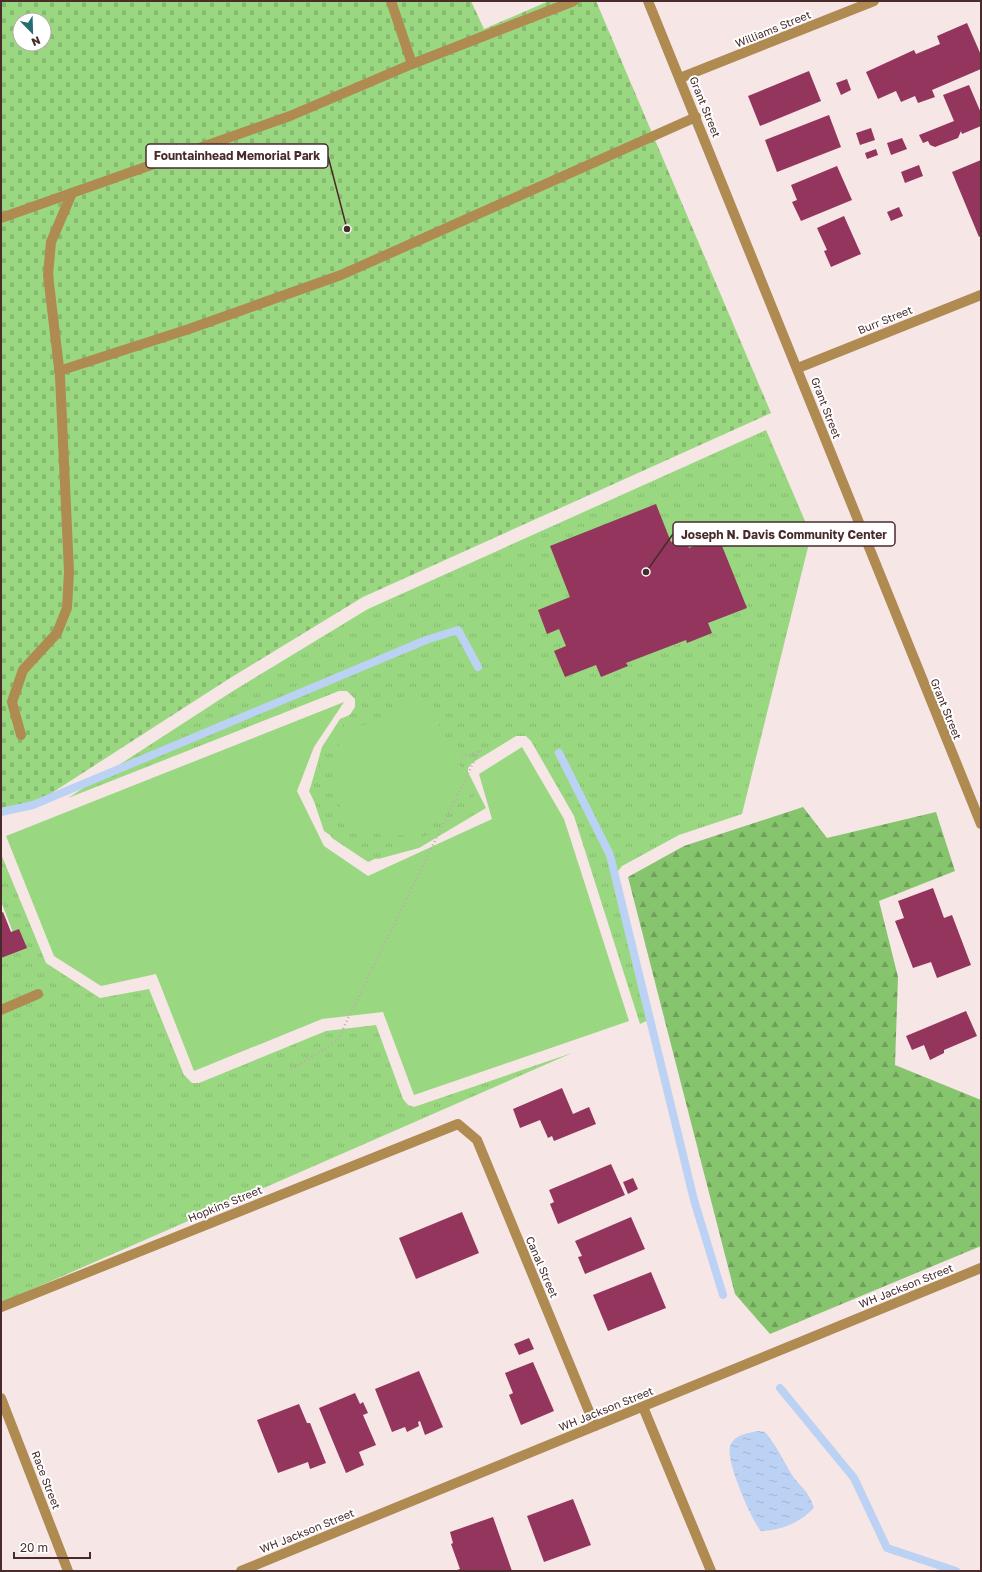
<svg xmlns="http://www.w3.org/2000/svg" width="982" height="1572" font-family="'Golos Text',sans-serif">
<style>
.green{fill:#9ad781}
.forest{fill:url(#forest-firs)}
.cemetery{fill:url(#cemetery-stones);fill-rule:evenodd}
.park{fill:url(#park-tufts)}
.water{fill:url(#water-ripples)}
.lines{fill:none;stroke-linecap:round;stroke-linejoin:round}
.stream{stroke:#bbd2f4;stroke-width:8}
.building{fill:#94355d}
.path{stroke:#bfabab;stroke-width:2.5;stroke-dasharray:1 3;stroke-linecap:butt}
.minor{stroke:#af8a51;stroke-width:10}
.labels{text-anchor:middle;stroke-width:4;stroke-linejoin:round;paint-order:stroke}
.street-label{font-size:11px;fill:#492b2c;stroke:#fff}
.leader{fill:none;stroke:#492b2c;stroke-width:1.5}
.callout-dot{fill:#492b2c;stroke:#fff;stroke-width:1.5}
.callout{fill:#fff;stroke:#492b2c;stroke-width:1.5}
.callout-label{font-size:12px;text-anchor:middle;font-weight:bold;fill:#492b2c}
</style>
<defs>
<pattern id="forest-firs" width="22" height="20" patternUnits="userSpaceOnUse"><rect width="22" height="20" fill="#87c46e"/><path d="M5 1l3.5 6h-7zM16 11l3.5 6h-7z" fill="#709f5b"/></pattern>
<pattern id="cemetery-stones" width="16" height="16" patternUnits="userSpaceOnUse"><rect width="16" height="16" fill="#9ad781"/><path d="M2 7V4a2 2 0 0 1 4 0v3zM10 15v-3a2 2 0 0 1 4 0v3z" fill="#86b970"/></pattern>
<pattern id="park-tufts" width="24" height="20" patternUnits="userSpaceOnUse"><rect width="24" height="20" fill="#9ad781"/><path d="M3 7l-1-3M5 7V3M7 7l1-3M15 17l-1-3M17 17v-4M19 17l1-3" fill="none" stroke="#86b970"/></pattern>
<pattern id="water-ripples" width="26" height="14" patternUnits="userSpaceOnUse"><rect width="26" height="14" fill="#bbd2f4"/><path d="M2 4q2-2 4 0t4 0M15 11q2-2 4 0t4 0" fill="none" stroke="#a2b4d1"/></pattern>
</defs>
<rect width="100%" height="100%" fill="#f6e6e6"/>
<!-- green -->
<g class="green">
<path d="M417 687 428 692 486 808 419 848 378 859 353 851 324 831 310 789 322 747 340 719Z"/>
<path d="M344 702 314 747 297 791 324 846 368 876 492 819 479 774 522 747 564 819 629 1021 414 1095 383 1012 322 1019 194 1071 156 974 101 986 54 956 6 836Z"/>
</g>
<!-- forest -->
<path class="forest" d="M803 807 827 838 936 812 955 871 879 901 898 977 895 1065 981 1100V1246L770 1334 735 1294 628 877 684 846Z"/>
<!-- cemetery -->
<path class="cemetery" d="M1 1H471L484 29 549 1H596L771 413 363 597 227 680 33 805 1 812ZM20 20H44V44H20Z"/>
<!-- park -->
<g class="park">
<path d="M766 430 811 535 742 814 679 835 622 866 618 871 617 879 653 1018 640 1024 574 816 531 741 526 736H516L472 763 468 768V779L449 747 429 702C422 695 405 691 398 702 396 705 396 711 396 715L351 729 334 751V783L341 808 367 833 410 836 468 798 472 791 478 812 368 862 332 838 309 791 324 754 355 707V699L347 691H339L68 798 233 691 368 609Z"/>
<path d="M1 854 46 963 100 998 149 989 184 1075 192 1083H199L326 1031 376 1025 403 1099 408 1105 414 1107 572 1053 1 1303V952L17 943 1 901Z"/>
</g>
<!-- water -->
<path class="water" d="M758 1431 765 1432C776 1445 783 1460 792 1475 801 1488 809 1491 814 1508 799 1523 783 1530 761 1531 751 1520 726 1461 730 1447 733 1435 748 1433 758 1431Z"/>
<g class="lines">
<!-- stream -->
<g class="stream">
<path d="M559 753 610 855 694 1200 723 1295"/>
<path d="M1 812 33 805 426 640 458 630 478 667"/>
<path d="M780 1388 854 1478 887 1548 956 1571"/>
</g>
</g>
<!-- building -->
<g class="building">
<path d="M967 23 981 55V69L932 90 935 97 918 103 915 96 901 102 896 91 878 99 866 72 914 50 916 54 940 44 937 36Z"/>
<path d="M809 71 821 101 760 126 748 96Z"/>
<path d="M847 79 851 90 841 95 836 83Z"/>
<path d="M969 85 981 113V126L962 134 961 131 958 138 935 147 930 145 928 141 923 143 919 135 954 121 943 95Z"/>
<path d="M829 115 841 147 777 172 765 140Z"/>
<path d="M871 128 875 140 860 145 856 133Z"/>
<path d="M902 138 907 149 891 155 887 143Z"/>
<path d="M876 149 878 155 867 159 865 153Z"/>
<path d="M981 160V236L979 237 952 172Z"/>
<path d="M919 165 923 176 905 183 901 172Z"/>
<path d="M837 166 852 200 801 221 792 202 797 200 791 185Z"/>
<path d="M899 207 903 216 891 221 887 212Z"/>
<path d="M844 216 861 254 831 267 824 251 827 250 817 228Z"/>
<path d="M656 504 671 542 685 537 689 548 718 536 747 608 708 623 712 633 687 643 686 640 626 663 628 666 601 677 596 665 565 677 554 651 566 646 559 629 547 634 538 610 570 597 550 546Z"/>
<path d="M933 888 944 918 952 915 971 965 937 978 931 962 913 968 895 921 904 918 898 901Z"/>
<path d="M3 912 11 932 19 929 27 948 1 958V913Z"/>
<path d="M966 1011 977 1036 944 1050V1053L930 1060 924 1045 912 1050 906 1036Z"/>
<path d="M562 1088 573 1114 589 1107 596 1124 554 1141 552 1136 548 1138 540 1120 520 1128 513 1109Z"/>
<path d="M611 1164 625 1195 558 1224 550 1204 554 1202 549 1190Z"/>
<path d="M633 1178 638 1189 628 1194 623 1182Z"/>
<path d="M462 1212 479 1253 416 1279 399 1238Z"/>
<path d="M631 1217 645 1249 585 1274 578 1257 582 1256 575 1241Z"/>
<path d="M651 1272 666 1308 608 1331 593 1295Z"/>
<path d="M529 1338 534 1349 519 1355 514 1344Z"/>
<path d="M533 1362 554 1411 521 1425 509 1395 513 1393 505 1373Z"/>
<path d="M419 1371 443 1427 425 1435 420 1421 418 1422 419 1426 407 1432 405 1427 392 1432 375 1389Z"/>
<path d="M355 1393 360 1404 363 1402 368 1413 363 1415 376 1445 359 1452 364 1465 346 1473 319 1408Z"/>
<path d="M299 1404 307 1423H310L326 1463 310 1469 308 1462 278 1473 257 1420Z"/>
<path d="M573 1499 591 1545 544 1562 527 1516Z"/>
<path d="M493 1517 512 1571H454L460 1569 451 1544 453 1543 450 1532Z"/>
</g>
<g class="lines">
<!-- path -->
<g class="path">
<path d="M462 757 484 750"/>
<path d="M291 1070 337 1041 479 751"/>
</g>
<!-- minor -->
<g class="minor">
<path d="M391 1 412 64"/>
<path d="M648 1 981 824"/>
<path d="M680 78 874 1"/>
<path d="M1 218 290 116 412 64 574 1"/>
<path d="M798 368 981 295"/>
<path d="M59 371 189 329 341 275 696 117"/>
<path d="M21 735 12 702 23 670 57 633 67 608 69 572 60 376 48 275 51 242 72 193"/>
<path d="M1 1010 38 994"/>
<path d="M1 1307 458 1124 477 1140 595 1426"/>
<path d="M1 1398 68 1571"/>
<path d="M643 1407 711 1571"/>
<path d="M241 1571 981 1268"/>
</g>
</g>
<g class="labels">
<!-- street labels -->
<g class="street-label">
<text transform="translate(773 29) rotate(-22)" y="4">Williams Street</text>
<text transform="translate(705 107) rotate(68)" y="4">Grant Street</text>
<text transform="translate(885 320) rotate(-22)" y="4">Burr Street</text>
<text transform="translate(826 408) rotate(69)" y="4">Grant Street</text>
<text transform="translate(946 709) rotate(68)" y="4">Grant Street</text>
<text transform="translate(225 1204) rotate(-22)" y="4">Hopkins Street</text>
<text transform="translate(542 1267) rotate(67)" y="4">Canal Street</text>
<text transform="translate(906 1286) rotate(-22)" y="4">WH Jackson Street</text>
<text transform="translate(606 1409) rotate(-22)" y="4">WH Jackson Street</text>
<text transform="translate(46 1480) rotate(69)" y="4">Race Street</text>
<text transform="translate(307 1531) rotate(-22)" y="4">WH Jackson Street</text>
</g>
</g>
<!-- callouts -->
<path class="leader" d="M347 229L328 156M646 572L673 534"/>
<g class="callout-dot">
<circle cx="347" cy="229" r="4"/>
<circle cx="646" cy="572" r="4"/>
</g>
<g class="callout">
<rect x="146" y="144" width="182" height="24" rx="4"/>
<rect x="673" y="522" width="222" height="24" rx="4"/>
</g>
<g class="callout-label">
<text x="237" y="160">Fountainhead Memorial Park</text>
<text x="784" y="539">Joseph N. Davis Community Center</text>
</g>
<!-- border -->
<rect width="982" height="1572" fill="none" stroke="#492b2c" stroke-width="4"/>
<!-- north arrow -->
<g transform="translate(32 32) rotate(157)"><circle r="19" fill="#ffffff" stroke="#b6aaab"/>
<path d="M0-3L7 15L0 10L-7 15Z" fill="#236e70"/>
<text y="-6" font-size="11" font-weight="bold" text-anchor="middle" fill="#492b2c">N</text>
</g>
<!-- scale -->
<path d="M14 1552v6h76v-6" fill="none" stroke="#492b2c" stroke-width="2"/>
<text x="20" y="1552" font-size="12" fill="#492b2c" stroke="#ffffff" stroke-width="3" paint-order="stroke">20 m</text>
</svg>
